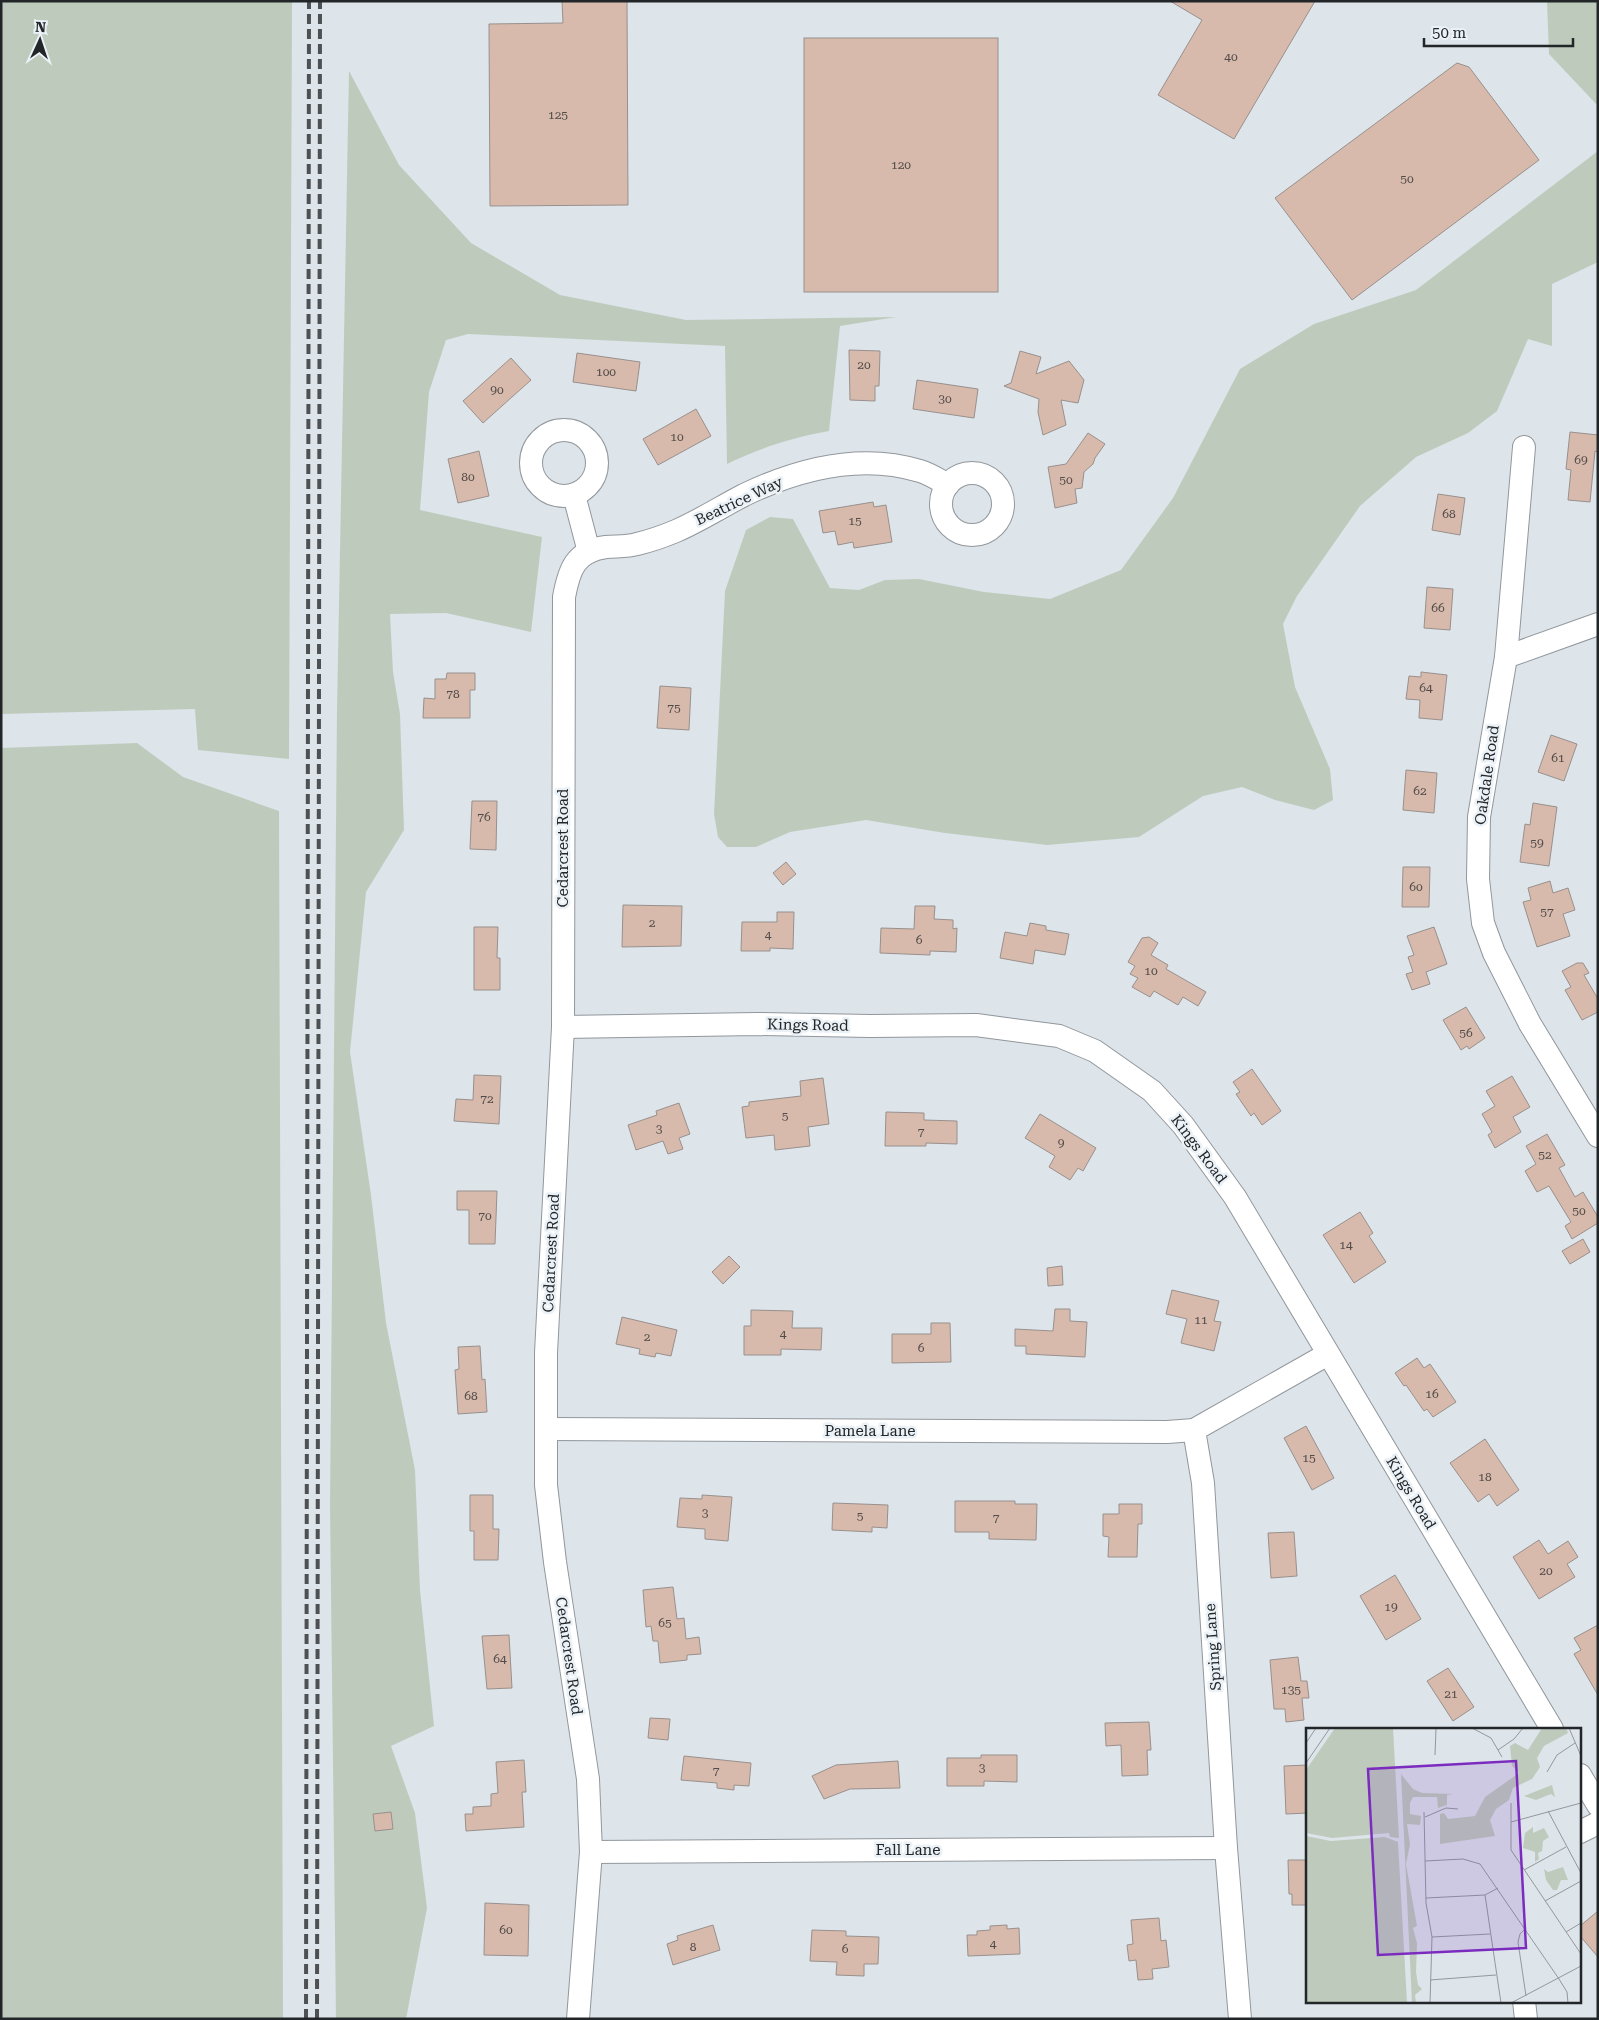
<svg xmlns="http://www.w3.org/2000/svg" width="1599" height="2020" font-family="'Roboto Serif',serif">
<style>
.green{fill:#becbbc}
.building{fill:#d8baac;stroke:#98908d}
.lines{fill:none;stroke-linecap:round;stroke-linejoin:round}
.minor-casing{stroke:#91979c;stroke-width:24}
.minor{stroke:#fff;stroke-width:22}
.rail{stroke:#4d5154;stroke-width:4;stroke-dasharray:10 5;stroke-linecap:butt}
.labels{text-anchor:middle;stroke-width:5;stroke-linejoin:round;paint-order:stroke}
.number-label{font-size:12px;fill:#504b49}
.street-label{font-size:15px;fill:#232628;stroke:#eaf1f7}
.inset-road{fill:none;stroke:#93989c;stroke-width:1}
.view{fill:#7b2cbf;fill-opacity:0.15;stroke:#7b2cbf;stroke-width:2.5}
.inset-edge{fill:none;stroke:#232628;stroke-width:2.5}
</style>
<rect width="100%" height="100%" fill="#dde4ea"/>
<!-- green -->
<g class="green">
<path d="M1 1H292L289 759 198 750 195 709 1 714Z"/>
<path d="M1547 1H1598V106L1549 54Z"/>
<path d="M349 71 399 165 471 243 560 295 686 320 896 317 840 326 829 431C791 438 762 447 727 464L725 346 468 334 446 340 429 392 420 510 542 537 531 632 446 613 390 614 393 672 400 714 404 830 366 892 350 1052 371 1195 386 1323 415 1470 420 1590 434 1726 391 1746 415 1813 427 1908 406 2019H336L330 1506 337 711Z"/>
<path d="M1598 151V262L1552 284V346L1528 339 1497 411 1468 433 1416 457 1360 506 1297 596 1283 624 1295 687 1330 769 1333 800 1314 810 1275 800 1242 787 1203 796 1139 837 1047 845 945 833 866 820 790 832 756 847H727L718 837 714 814 725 591 746 530 770 517 793 519 830 588 859 590 885 580 919 579 984 592 1050 599 1121 570 1173 498 1240 369 1314 324 1416 290Z"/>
<path d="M137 743 183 777 279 811 283 2019H1V748Z"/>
</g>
<!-- building -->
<g class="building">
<path d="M562 1H627L628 205 490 206 489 24 563 23Z"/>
<path d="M1170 1H1315L1234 139 1158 95 1202 20Z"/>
<rect x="804" y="38" width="194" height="254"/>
<path d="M1457 63 1469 67 1539 160 1352 300 1275 198Z"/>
<path d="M849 350 880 351 879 386H875V401L850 400Z"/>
<path d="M1020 351 1041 357 1036 374 1069 361 1084 380 1078 403 1061 400 1066 425 1043 435 1038 412 1039 399 1004 386 1011 383Z"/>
<path d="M577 353 640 362 636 391 573 382Z"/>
<path d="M511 358 531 380 483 423 463 401Z"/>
<path d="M917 380 978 389 974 418 913 409Z"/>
<path d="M696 409 711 436 658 465 643 439Z"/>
<path d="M1570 432 1598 435V452L1595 451 1590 502 1568 500 1571 470 1566 469Z"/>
<path d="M1088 433 1105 444 1095 458 1093 464 1084 472 1082 488 1075 489 1077 503 1055 508 1048 467 1066 464Z"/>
<path d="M479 451 489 496 458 503 448 459Z"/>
<path d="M1438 494 1465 498 1460 535 1432 530Z"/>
<path d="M873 502 874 507 886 505 892 542 854 548 853 542 838 545 835 531 823 533 819 511Z"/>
<path d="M1427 587 1453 589 1450 630 1424 628Z"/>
<path d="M1421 672 1447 675 1442 720 1419 718 1420 700 1406 699 1409 676 1421 677Z"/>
<path d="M447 673H475V690H470V718H423L424 698 435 699V679H446Z"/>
<path d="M660 686 691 688 689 730 657 728Z"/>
<path d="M1551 735 1577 744 1564 781 1538 772Z"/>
<path d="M1406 770 1437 773 1434 813 1403 810Z"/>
<path d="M472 801H497L496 850 470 849Z"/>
<path d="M1533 803 1557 807 1549 866 1520 862 1525 824 1530 825Z"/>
<path d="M786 862 796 874 783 885 773 873Z"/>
<path d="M1403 867H1430L1429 907H1402Z"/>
<path d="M1550 881 1553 893 1568 888 1575 910 1563 914 1570 936 1537 947 1523 902 1531 900 1528 888Z"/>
<path d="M623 905 682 906 681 946 622 947Z"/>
<path d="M915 906H935L934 919 953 920V929L957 928 956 952 930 951V955L880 953 881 928 914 929Z"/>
<path d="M777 912H794L793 949 770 948V951H741L742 922H777Z"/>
<path d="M1030 923 1046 926V930L1069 934 1065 955 1035 950 1033 964 1000 958 1005 932 1027 936Z"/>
<path d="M474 927H498L497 958H500V990H474Z"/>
<path d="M1434 927 1447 964 1426 972 1430 984 1412 990 1406 974 1413 972 1408 957 1414 955 1407 936Z"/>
<path d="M1149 937 1158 943 1151 955 1168 965 1166 969 1206 992 1198 1006 1183 997 1178 1005 1154 991 1150 997 1132 987 1138 978 1130 974 1135 966 1128 962 1142 938Z"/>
<path d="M1577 963H1583L1589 973 1584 975 1598 999V1012L1582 1020 1565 990 1571 987 1562 971Z"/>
<path d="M1466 1007 1485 1038 1469 1049 1467 1046 1461 1050 1443 1020Z"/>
<path d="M1252 1069 1281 1111 1262 1125 1254 1113 1251 1116 1236 1094 1240 1092 1233 1082Z"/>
<path d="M474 1075 501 1076 499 1124 454 1121 456 1099 473 1100Z"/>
<path d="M1512 1076 1530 1107 1513 1117 1521 1132 1495 1148 1488 1135 1492 1132 1482 1114 1495 1106 1486 1091Z"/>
<path d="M823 1078 829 1124 808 1127 810 1146 775 1150 774 1135 746 1138 742 1107 749 1106V1102L801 1096 800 1081Z"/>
<path d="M679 1103 690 1134 679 1138 683 1149 668 1154 663 1141 636 1150 628 1125 657 1115 656 1111Z"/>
<path d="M886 1112 924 1113V1120L957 1121V1144L926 1143V1146H885Z"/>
<path d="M1040 1114 1096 1148 1083 1171 1078 1168 1070 1180 1049 1167 1055 1156 1025 1138Z"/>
<path d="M1547 1134 1565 1165 1559 1168 1575 1197 1583 1192 1598 1217V1223L1572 1239 1565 1226 1571 1222 1549 1186 1537 1192 1525 1171 1536 1164 1526 1146Z"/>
<path d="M457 1191H497L495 1244H469V1210H457Z"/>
<path d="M1360 1212 1373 1233 1369 1236 1386 1262 1354 1283 1323 1235Z"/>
<path d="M1583 1239 1590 1252 1570 1264 1562 1251Z"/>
<path d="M729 1256 740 1267 723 1284 712 1272Z"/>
<path d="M1062 1266 1063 1285 1048 1286 1047 1268Z"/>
<path d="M1172 1290 1219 1301 1214 1321 1221 1322 1214 1351 1181 1343 1187 1319 1166 1314Z"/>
<path d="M1055 1309H1070V1321L1087 1322 1085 1357 1026 1354V1346H1015V1329L1053 1331Z"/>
<path d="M751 1310 793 1311 792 1328H822L821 1350 781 1349V1355H744V1326H751Z"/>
<path d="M622 1317 677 1330 671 1356 656 1353 655 1357 639 1354 640 1349 616 1344Z"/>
<path d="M931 1323H950L951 1362 892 1363V1334H931Z"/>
<path d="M480 1346 482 1380 485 1379 487 1412 458 1414 455 1370 459 1369 458 1347Z"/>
<path d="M1417 1358 1424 1368 1430 1364 1456 1402 1433 1417 1427 1409 1424 1411 1406 1385 1404 1386 1395 1373Z"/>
<path d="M1306 1426 1334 1478 1312 1490 1284 1438Z"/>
<path d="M1485 1439 1519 1490 1497 1506 1489 1494 1478 1502 1450 1463Z"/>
<path d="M470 1495H493V1529H499L498 1560H474V1531H470Z"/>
<path d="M702 1495 732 1497 728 1541 705 1539V1529L677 1527 680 1498 702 1499Z"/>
<path d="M955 1501H1015V1504H1037L1036 1540 989 1539V1532H955Z"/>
<path d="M833 1503 888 1505 887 1528 872 1527V1532L832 1530Z"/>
<path d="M1119 1504H1142V1524H1138L1137 1557H1108L1109 1537 1103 1536V1514H1119Z"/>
<path d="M1294 1532 1297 1576 1271 1578 1268 1533Z"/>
<path d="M1539 1540 1548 1554 1568 1541 1578 1557 1567 1564 1575 1577 1539 1599 1513 1557Z"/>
<path d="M1395 1575 1421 1619 1386 1640 1360 1596Z"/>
<path d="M673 1587 677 1619 684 1618 686 1639 699 1637 701 1654 687 1655V1660L660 1663 658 1641H653L651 1626 646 1627 643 1590Z"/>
<path d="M1598 1625V1695L1574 1654 1581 1650 1574 1638Z"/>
<path d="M509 1635 512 1688 487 1689 482 1636Z"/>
<path d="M1298 1657 1301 1681H1307L1309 1698H1302L1304 1720 1286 1722 1285 1709H1274L1270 1660Z"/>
<path d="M1448 1668 1474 1707 1453 1721 1427 1681Z"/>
<path d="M650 1718 670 1719 668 1740 648 1738Z"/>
<path d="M1149 1722 1151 1750H1147L1148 1775 1122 1776 1121 1745 1106 1746 1105 1723Z"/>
<path d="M981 1755H1017V1782L984 1781V1786H947V1758H981Z"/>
<path d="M684 1756 751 1763 749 1786 734 1785V1790L717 1788V1783L681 1780Z"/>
<path d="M524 1760 526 1792H522L524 1827 466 1831 465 1814H473V1807L491 1806V1794L498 1793 496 1762Z"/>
<path d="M898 1761 900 1788 850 1789 824 1799 812 1776 836 1765Z"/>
<path d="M1308 1765V1813L1286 1814 1284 1766Z"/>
<path d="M391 1812 393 1829 375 1831 373 1814Z"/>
<path d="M1288 1860H1308V1905H1292V1894H1289Z"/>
<path d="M485 1903 529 1905 528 1956 484 1955Z"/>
<path d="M1598 1911V1957L1580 1936V1926Z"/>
<path d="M1159 1918 1161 1941 1166 1940 1169 1967 1152 1969 1153 1979 1138 1980 1136 1960 1129 1961 1127 1945 1133 1944 1131 1920Z"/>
<path d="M713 1925 720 1950 673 1965 667 1944 678 1940 677 1936Z"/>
<path d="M1007 1925V1929L1019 1928 1020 1954 968 1956 967 1935H977V1931L990 1930V1926Z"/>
<path d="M812 1930 846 1931V1936L879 1937 878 1964H864V1976L836 1975 837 1962 810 1961Z"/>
</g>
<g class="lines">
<defs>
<g id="minor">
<circle cx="564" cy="463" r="33"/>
<path d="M1524 447 1506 657 1479 817 1478 879 1483 923 1494 953 1530 1024 1598 1136"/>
<circle cx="972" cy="504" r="31"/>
<path d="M574 495 589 552"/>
<path d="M1506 657 1598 624"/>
<path d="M563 1027 757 1024 870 1026 976 1025 1059 1036 1095 1051 1152 1091 1183 1125 1235 1197 1552 1729"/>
<path d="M547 1429 1167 1432 1194 1430"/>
<path d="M1580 1775 1598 1805"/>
<path d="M1580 1832 1598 1823"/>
<path d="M591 1852 1226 1848"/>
<path d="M1524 2001 1526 2019"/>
<path d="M578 2019 591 1852 588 1779 555 1562 546 1485V1353L563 1027 564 597C569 570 575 551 606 547 616 546 627 547 637 544 650 541 664 536 676 531 699 521 721 507 744 495 798 469 861 453 920 471 930 474 939 480 948 485"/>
<path d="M1240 2019 1226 1848 1203 1483 1194 1430 1328 1354"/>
</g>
</defs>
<!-- minor casing -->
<use href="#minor" class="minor-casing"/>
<!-- minor -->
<use href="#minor" class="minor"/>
<!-- rail -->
<g class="rail">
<path d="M306 2019 309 1"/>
<path d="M317 2019 320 1"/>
</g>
</g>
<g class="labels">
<!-- number labels -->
<g class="number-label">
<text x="1231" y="61">40</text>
<text x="558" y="119">125</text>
<text x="901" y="169">120</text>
<text x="1407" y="183">50</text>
<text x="864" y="369">20</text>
<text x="606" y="376">100</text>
<text x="497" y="394">90</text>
<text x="945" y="403">30</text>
<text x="677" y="441">10</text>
<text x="1581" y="464">69</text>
<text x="468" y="481">80</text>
<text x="1066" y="484">50</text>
<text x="1449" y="518">68</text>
<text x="855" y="525">15</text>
<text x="1438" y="612">66</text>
<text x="1426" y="692">64</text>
<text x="453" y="698">78</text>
<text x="674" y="712">75</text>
<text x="1558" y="762">61</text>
<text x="1420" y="795">62</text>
<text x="484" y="821">76</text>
<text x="1537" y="847">59</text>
<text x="1416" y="891">60</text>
<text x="1547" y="916">57</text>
<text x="652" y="927">2</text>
<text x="768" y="939">4</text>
<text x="919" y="944">6</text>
<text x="1151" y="975">10</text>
<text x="1466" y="1037">56</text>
<text x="487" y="1103">72</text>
<text x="785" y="1120">5</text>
<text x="659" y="1133">3</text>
<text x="921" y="1136">7</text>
<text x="1061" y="1147">9</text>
<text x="1545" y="1159">52</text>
<text x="1579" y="1215">50</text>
<text x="485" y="1220">70</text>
<text x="1346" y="1249">14</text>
<text x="1201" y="1324">11</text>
<text x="783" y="1338">4</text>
<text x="647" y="1341">2</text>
<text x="921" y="1352">6</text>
<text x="1432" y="1398">16</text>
<text x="471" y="1400">68</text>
<text x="1309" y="1462">15</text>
<text x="1485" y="1481">18</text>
<text x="705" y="1517">3</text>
<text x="860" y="1520">5</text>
<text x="996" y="1522">7</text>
<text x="1546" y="1575">20</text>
<text x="1391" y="1611">19</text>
<text x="665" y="1627">65</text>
<text x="500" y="1663">64</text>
<text x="1291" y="1694">135</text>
<text x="1451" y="1698">21</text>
<text x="982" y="1772">3</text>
<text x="716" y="1775">7</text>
<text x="506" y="1934">60</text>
<text x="993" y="1948">4</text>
<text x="693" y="1951">8</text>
<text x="845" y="1953">6</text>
</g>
<!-- street labels -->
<g class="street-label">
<text transform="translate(739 501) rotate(-25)" y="5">Beatrice Way</text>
<text transform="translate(1487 775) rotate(-82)" y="5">Oakdale Road</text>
<text transform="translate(563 848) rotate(-90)" y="5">Cedarcrest Road</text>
<text transform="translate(808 1025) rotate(1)" y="5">Kings Road</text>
<text transform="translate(1199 1149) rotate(53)" y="5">Kings Road</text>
<text transform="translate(551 1253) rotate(-87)" y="5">Cedarcrest Road</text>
<text x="870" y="1436">Pamela Lane</text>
<text transform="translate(1411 1493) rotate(59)" y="5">Kings Road</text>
<text transform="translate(1213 1647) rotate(-94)" y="5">Spring Lane</text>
<text transform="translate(569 1656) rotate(82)" y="5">Cedarcrest Road</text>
<text x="908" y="1855">Fall Lane</text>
</g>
</g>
<!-- overview -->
<g transform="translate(1306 1728)">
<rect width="275" height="275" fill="#dde4ea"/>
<path d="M29 0H87L93 110 84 109 83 105 26 110 0 105V42ZM236 0H260L262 5 238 18 231 30 234 39 226 51 207 60 203 72 190 81 184 92 189 108 134 116V86L138 85 142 91 169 88 179 69 213 45 206 38 204 18 209 15 222 22ZM95 46 107 61 116 65 147 66 141 67V77L132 80 131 69H107L104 75V86L115 88 114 97 101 96 104 116 100 136 111 198 107 200 111 215 110 244 112 257 116 261 109 267 110 275H106ZM246 57 249 69 245 66 230 72 218 68ZM227 99V105L238 100 243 109 237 113 236 123 232 125 233 131 229 134V124L217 120 219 105ZM0 108 25 113 79 109 92 114 101 275H0ZM257 139 262 152H255L251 162H247L240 152 238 141 242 144Z" fill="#becbbc"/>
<path class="inset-road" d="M166 0 185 10 196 29M263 0 275 28M0 15 10 0M192 22 208 11 217 0M129 27 130 0M0 35 24 0M241 44 251 27 269 15M205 75V122L275 226M242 83 275 145M118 84 120 175 126 209 124 275M119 89 140 80 152 81M205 94 275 75M119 133 157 131 174 136 253 251 261 264 262 275M218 142 260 119M192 160 179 167 195 275M120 170 179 167M239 173 275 153M219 201 214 206 212 214 220 268M260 204 275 195M126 209 184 206M124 252 190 247M205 275 275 238"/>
<path class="view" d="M210 33 220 220 72 227 62 41Z"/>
<rect width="275" height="275" class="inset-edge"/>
</g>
<!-- border -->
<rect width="1599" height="2020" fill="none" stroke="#232628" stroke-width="5"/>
<!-- north arrow -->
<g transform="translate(40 40) rotate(3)" stroke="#eaf1f7" stroke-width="4" paint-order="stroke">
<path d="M0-4L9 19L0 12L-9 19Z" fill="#232628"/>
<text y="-8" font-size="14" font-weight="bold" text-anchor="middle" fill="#232628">N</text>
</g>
<!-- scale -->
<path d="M1424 38v8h149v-8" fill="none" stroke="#232628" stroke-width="2.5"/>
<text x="1432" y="38" font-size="15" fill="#232628" stroke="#eaf1f7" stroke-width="4" paint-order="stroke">50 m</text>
</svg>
